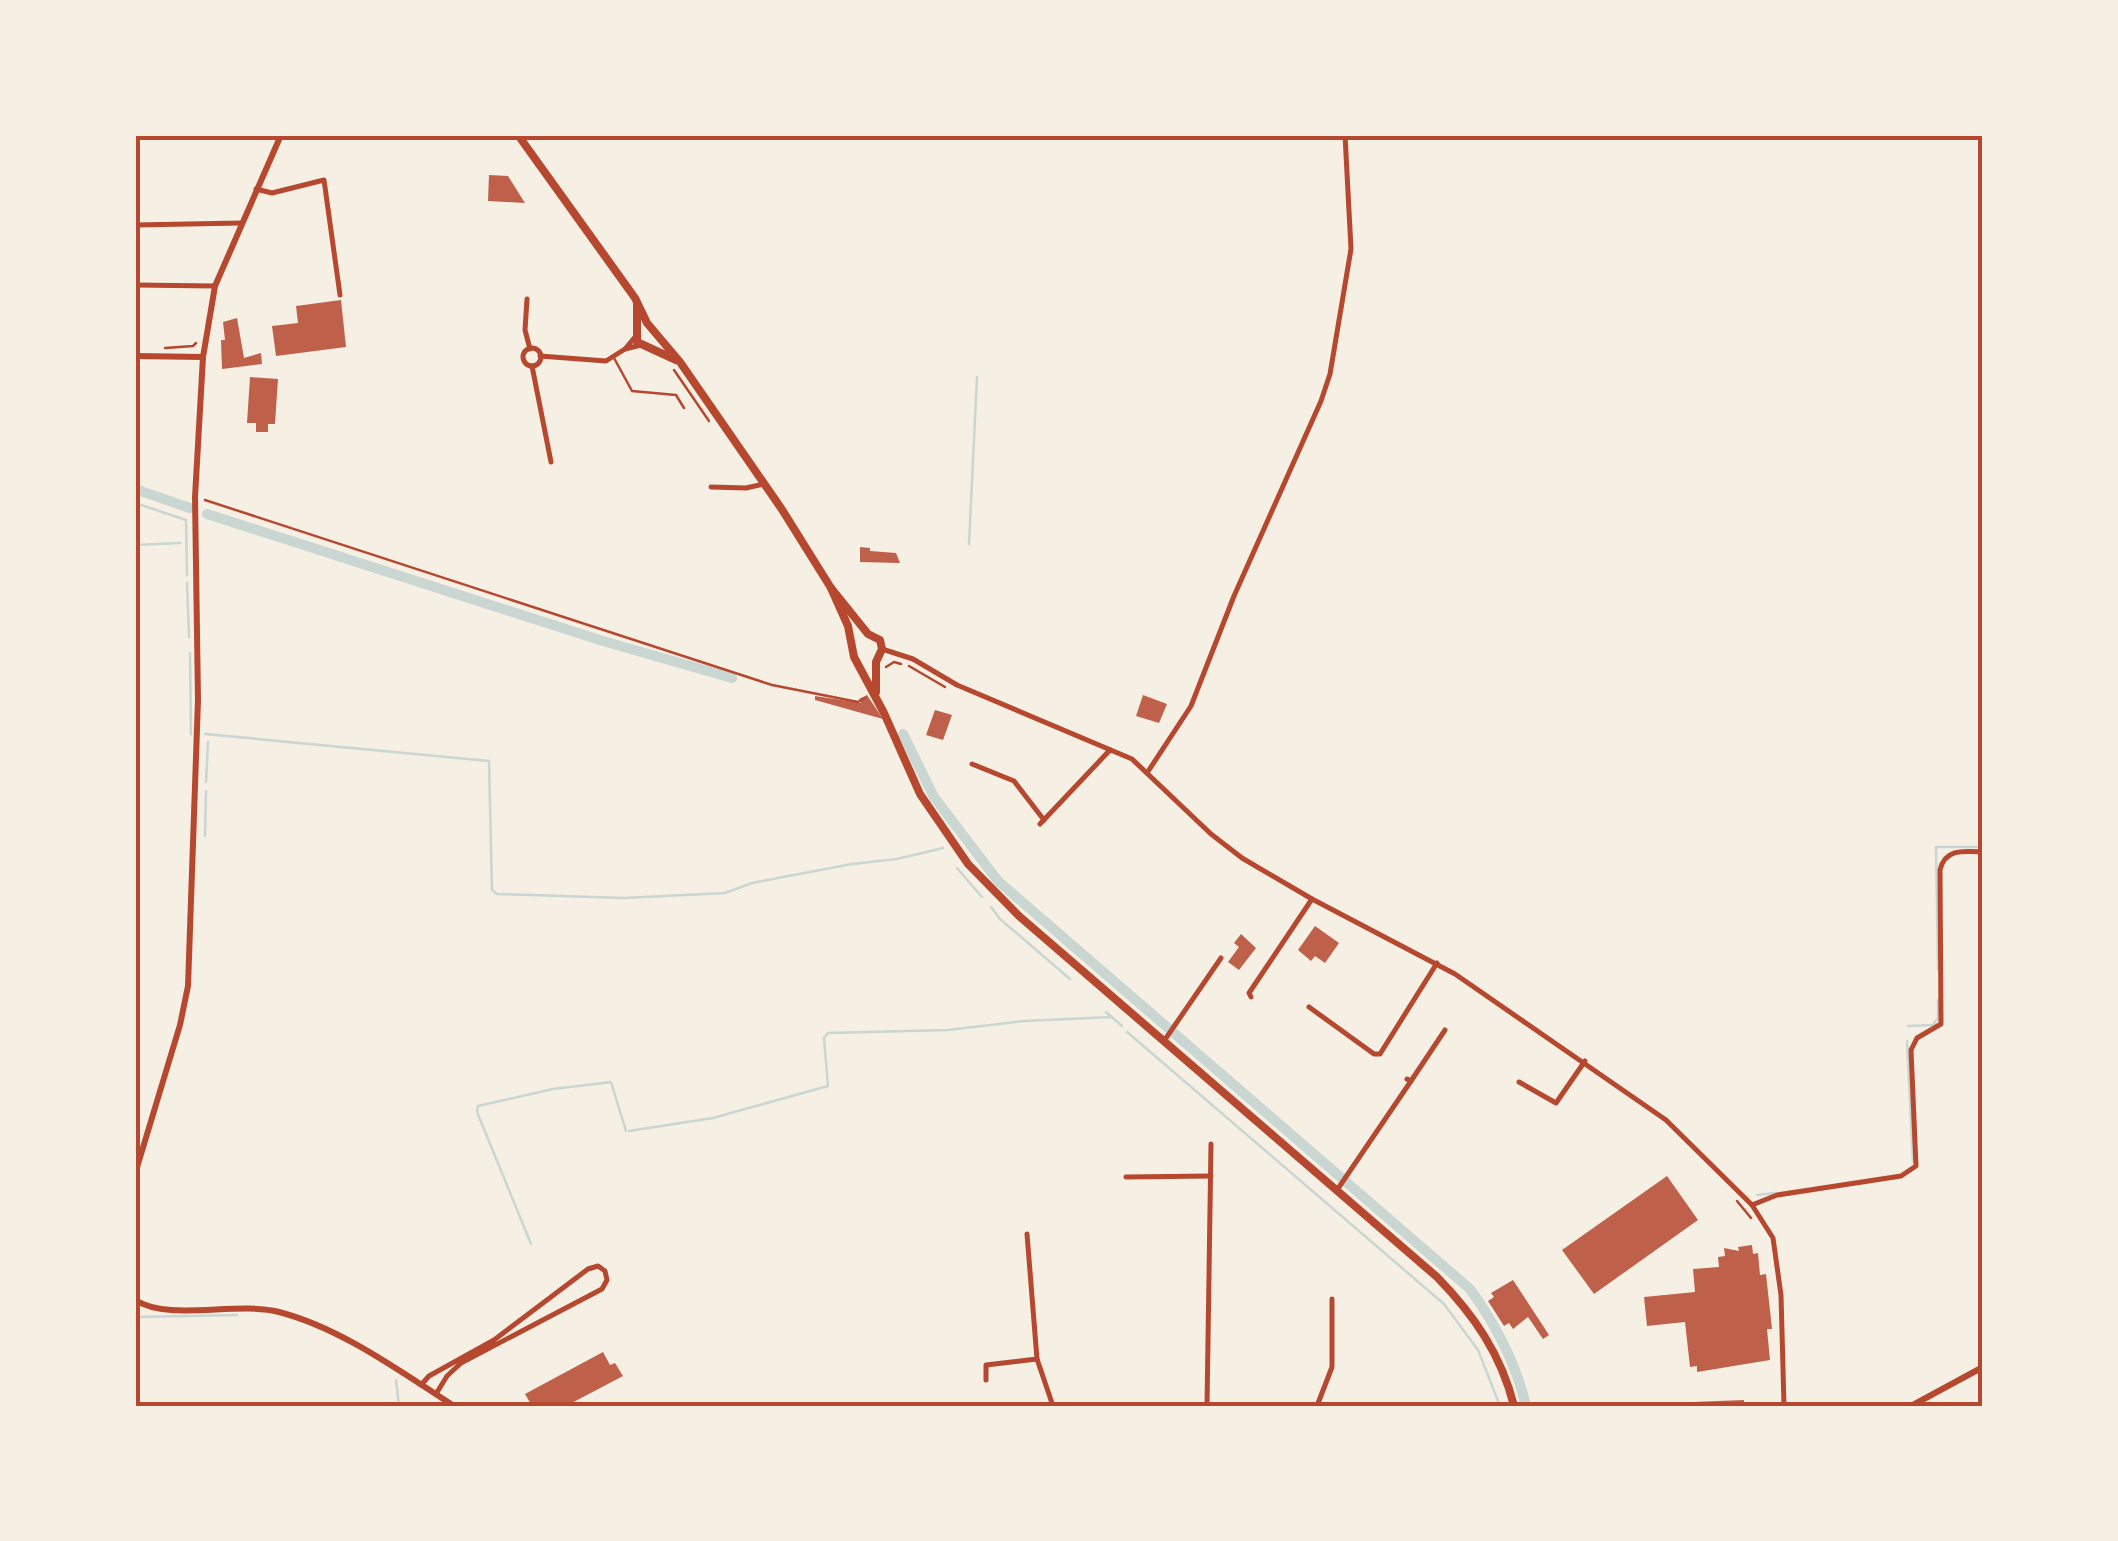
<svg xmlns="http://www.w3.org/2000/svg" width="2118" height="1541" font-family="Roboto,sans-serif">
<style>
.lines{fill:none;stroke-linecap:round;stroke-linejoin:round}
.stream{stroke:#c9d6d2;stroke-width:2.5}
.canal{stroke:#c9d6d2;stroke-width:10}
.building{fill:#bf614a}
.path{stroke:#b5482f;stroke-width:2.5}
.service{stroke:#b5482f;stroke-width:2.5}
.minor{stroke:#b5482f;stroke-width:5}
.tertiary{stroke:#b5482f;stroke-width:6}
.secondary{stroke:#b5482f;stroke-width:8}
.neatline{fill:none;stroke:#b5482f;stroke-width:4}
</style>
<rect width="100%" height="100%" fill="#f6efe4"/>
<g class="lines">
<!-- stream -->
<g class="stream">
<path d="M135 503 186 520 187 575"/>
<path d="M969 544 977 377"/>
<path d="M135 545 180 543"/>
<path d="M187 583 189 637"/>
<path d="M190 653 191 734"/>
<path d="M205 734 489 761 492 890 497 894 624 898 725 893 752 883 852 864 897 859 943 848"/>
<path d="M206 782 208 742"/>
<path d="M205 836 206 791"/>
<path d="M957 868 982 897"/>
<path d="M991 907 1000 919 1070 979"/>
<path d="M1938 969 1936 847H1983"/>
<path d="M1106 1012 1122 1026"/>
<path d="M1908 1026 1933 1025 1938 1018V1000"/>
<path d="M1127 1032 1444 1304 1478 1350 1500 1406"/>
<path d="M1907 1041 1913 1161"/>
<path d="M629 1131 713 1118 828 1086 824 1038 828 1033 948 1030 1024 1021 1112 1017"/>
<path d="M1757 1195 1775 1193"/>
<path d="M531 1244 477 1112 478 1106 553 1089 611 1082 626 1131"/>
<path d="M135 1317 237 1315"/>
<path d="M396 1380 399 1406"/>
</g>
<!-- canal -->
<g class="canal">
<path d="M135 489 190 508"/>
<path d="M207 514 603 641 732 678"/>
<path d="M903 734 934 797 998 881 1470 1289C1496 1325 1516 1363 1526 1406"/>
</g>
</g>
<!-- building -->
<g class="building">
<path d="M489 175 508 176 525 203 488 201Z"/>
<path d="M341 300 346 347 276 356 272 326 298 323 296 306Z"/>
<path d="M237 318 244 358 261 353 262 364 222 369 221 340H225L223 322Z"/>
<path d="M250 377 278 379 275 424H268V432H256V423H247Z"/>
<path d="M860 547 870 548V551L896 553 900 563 860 562Z"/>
<path d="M867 695 883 719 815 700V696L861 703 859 699Z"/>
<path d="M1143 695 1167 704 1159 723 1136 716Z"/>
<path d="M935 710 952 715 943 740 926 735Z"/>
<path d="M1315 926 1339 943 1325 963 1315 956 1311 961 1298 950Z"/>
<path d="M1241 934 1256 948 1239 970 1228 962 1239 947 1234 943Z"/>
<path d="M1667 1176 1698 1220 1594 1294 1562 1250Z"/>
<path d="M1752 1245 1753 1254 1758 1253 1760 1275 1766 1274 1772 1329H1767L1770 1360 1697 1372V1366L1690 1367 1685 1322 1647 1326 1644 1297 1695 1292 1693 1269 1719 1267 1718 1257 1725 1256 1724 1248 1739 1251 1738 1247Z"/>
<path d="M1513 1280 1549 1335 1543 1339 1528 1317 1513 1329 1509 1323 1504 1326 1488 1301 1494 1297 1491 1293Z"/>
<path d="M603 1352 610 1365 615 1363 623 1376 566 1406H532L525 1394Z"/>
<path d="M1744 1400V1406H1667V1403Z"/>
</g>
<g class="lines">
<!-- path -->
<g class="path">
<path d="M165 348 193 346 196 343"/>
<path d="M674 370 709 421"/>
<path d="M205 500 772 685 858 702 865 698"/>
<path d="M909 666 945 687"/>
<path d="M886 667 894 662 901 664"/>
<path d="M1737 1201 1751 1218"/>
</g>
<!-- service -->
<path class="service" d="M614 358 632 391 676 395 684 408"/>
<!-- minor -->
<g class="minor">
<path d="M256 189 272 193 324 180 340 295"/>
<path d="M135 225 241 223"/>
<path d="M135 285 215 286"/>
<path d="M527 299 525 330 530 349"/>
<path d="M635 337 625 349 641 345"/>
<circle cx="532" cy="357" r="9"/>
<path d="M540 356 606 361 625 349"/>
<path d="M532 366 551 462"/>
<path d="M711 487 746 488 764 484"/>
<path d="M882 649 913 659 957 685 1132 759 1211 834 1242 858 1312 899 1455 974 1666 1120 1752 1205 1773 1238 1781 1295 1784 1406"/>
<path d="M972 764 1014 781 1044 820"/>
<path d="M1147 773 1191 706 1234 596 1321 401 1330 374 1351 249 1345 135"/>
<path d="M1040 824 1110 750"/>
<path d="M1251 997 1249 993 1312 899"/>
<path d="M1309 1007 1374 1054H1380L1437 963"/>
<path d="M1164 1041 1221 958"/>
<path d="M1411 1081 1445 1030"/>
<path d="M1519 1082 1556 1103 1585 1061"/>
<path d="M1126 1177 1211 1176"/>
<path d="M1337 1190 1411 1081 1407 1079"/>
<path d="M1752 1205 1777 1195 1901 1176 1916 1166 1911 1050 1917 1038 1941 1024 1940 870C1945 848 1964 851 1983 852"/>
<path d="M1027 1234 1037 1359 1053 1406"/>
<path d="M986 1380V1365L1037 1359"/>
<path d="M421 1385 429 1376 494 1340 588 1269 598 1266 605 1271 607 1280 602 1289 461 1363 447 1376 436 1394"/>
<path d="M1207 1406 1211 1144"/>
<path d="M1317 1406 1332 1367V1299"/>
</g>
<!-- tertiary -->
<g class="tertiary">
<path d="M135 356 203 357"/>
<path d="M135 1174 180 1025 188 986 198 700 195 497 203 357 215 286 281 135"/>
<path d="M135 1300C170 1322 236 1301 279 1312 341 1328 401 1372 454 1406"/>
<path d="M1911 1406 1983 1367"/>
</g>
<!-- secondary -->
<g class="secondary">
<path d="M518 135 635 298 647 323 680 362 781 508 831 588 868 634 880 640 882 649 876 662V692"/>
<path d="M637 305V342L676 360"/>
<path d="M831 588 848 626 854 657 884 713 920 794 968 864 1019 916 1437 1277C1474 1315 1501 1354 1514 1406"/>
</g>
</g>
<!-- border -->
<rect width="2118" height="1541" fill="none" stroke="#f6efe4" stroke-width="275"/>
<rect x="138" y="138" width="1842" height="1266" class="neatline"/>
</svg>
